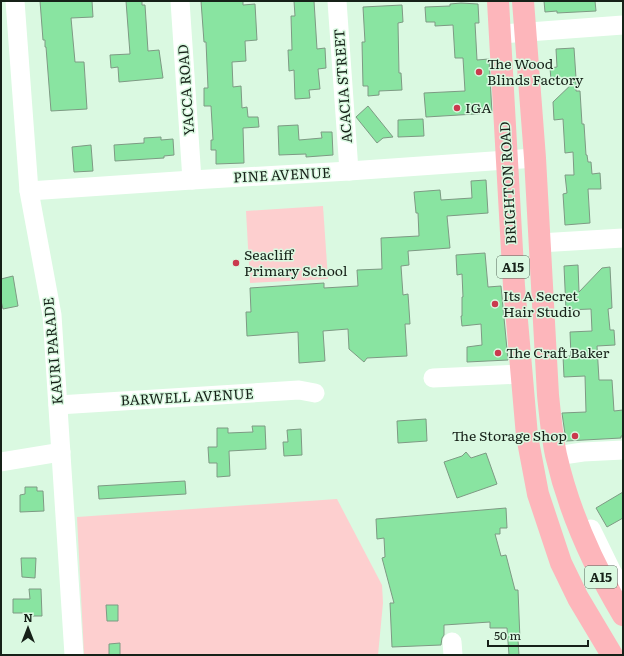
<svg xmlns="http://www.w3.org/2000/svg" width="624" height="656" font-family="Literata,serif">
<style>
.green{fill:#fdcfcf}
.building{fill:#89e4a1;stroke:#7e9a84}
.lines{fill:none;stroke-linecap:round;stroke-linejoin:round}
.minor{stroke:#fff;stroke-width:19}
.major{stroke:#fdb6bb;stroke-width:22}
.poi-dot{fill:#ca3a4e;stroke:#daf9e1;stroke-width:1.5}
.labels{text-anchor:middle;stroke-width:3;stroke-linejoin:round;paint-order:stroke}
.shield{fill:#daf9e1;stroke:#516254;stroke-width:1}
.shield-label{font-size:13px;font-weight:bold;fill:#162118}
.poi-label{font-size:14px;fill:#162118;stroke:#daf9e1;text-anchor:start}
.street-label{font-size:14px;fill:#162118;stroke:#daf9e1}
</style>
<rect width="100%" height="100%" fill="#daf9e1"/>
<!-- green -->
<g class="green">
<path d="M323 206 328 279 250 283 246 211Z"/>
<path d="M337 499 382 585 383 603 378 655H84L77 517Z"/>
</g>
<!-- building -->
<g class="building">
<path d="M40 1H92L93 17 71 18 75 62H84L87 109 51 111 46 47H45V40H43Z"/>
<path d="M126 1H142V5H145L148 51 159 50 163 78 119 82 118 67 111 68 110 55 130 54Z"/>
<path d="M201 1H243V5L255 4 257 40 245 41 246 61 232 62 233 87 241 86 242 108 247 107 248 117H258L259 127 243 128 244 163 216 164V150H211V140H213L211 106H204V88H208L206 42H204Z"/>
<path d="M294 1H314L317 49 325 48 326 68 318 69 320 89 309 90 310 98 295 99 294 70 289 71 288 50H292L291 16H295Z"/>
<path d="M544 1H595L596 11 557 13V11L545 12Z"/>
<path d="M461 3 478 4 479 23H475L477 60 489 59 492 113 426 117 424 93 465 91 463 58H455L453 25 435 26V22H426L425 7 450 6V4Z"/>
<path d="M402 5 403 22 398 23 399 73H401L402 90 379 91V95L368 96V86H363L362 42H365L363 7Z"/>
<path d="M574 48 576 78 551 80 550 68 557 67 556 49Z"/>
<path d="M576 80V91H580L582 124H584L586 155H587L588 162H591L592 174 600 173 601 189H588L590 223 565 225 563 194 567 193 565 175H574L573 152 565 153 563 119 554 120 553 102Z"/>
<path d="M368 106 393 137 383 138 377 143 356 117Z"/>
<path d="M423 119 424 136 398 137V120Z"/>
<path d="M298 125 299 140 322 138 321 132H332L333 155 306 157V154L279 155 278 126Z"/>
<path d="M161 137V140L173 139 174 155 164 156V158L115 161 114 145 144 143V138Z"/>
<path d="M91 145 93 171 74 172 72 147Z"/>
<path d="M486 180 488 213 447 216 450 248 408 251 409 265 401 266 403 295 408 294 410 324H405L407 356 367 358 364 362 349 349 348 329 323 331 325 361 299 363 298 332 247 336 246 312H251L250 288 324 283V288L358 286 357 270 382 269 381 238 419 236 418 213H416L414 192 440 190 441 200 472 198 471 181Z"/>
<path d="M485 253 488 287 501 286 508 360 467 362V347L482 345 481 324 462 326 461 316H462V297H463L462 274 457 275 456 255Z"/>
<path d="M578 265 579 292 602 268 610 267 612 308 608 309 610 330H614L615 345 597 346 599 380H612L614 411 623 410V436H621V438L566 441 562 413 586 412 585 376 564 377 563 356H571L570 332 592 331 591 309 566 310 564 266Z"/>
<path d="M13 276 18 306 3 309 1 301V279Z"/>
<path d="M426 419 427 441 398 443 397 421Z"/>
<path d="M252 426H265L266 449 229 451 230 476 217 477V463H209L208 447H217V428H228V433L253 432Z"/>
<path d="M301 429 302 455 284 456 283 442H288L287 430Z"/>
<path d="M466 452 471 458 486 453 497 484 457 498 444 462 462 456Z"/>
<path d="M185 481 186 494 99 499 98 486Z"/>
<path d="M25 487H37V491H43L44 511 20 512V495L25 494Z"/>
<path d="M623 492V518L607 527 596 508Z"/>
<path d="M506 508 507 528H500V534H495L501 556 506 555 515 590H518L520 640H518L519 655H509L507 628H490V622L444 625V635L442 638 441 645 392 647 390 603H394L382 558 385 557 384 538 377 539 376 519Z"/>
<path d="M21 558H36L35 578 22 577Z"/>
<path d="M29 589H41L42 616H25V613H13V599H30Z"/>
<path d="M106 605H118V621H107Z"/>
<path d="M120 643V655H109V644Z"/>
</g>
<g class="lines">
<!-- minor -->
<g class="minor">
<path d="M15 1 29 191 52 315 74 655"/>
<path d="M180 1 192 180"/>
<path d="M337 1 349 171"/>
<path d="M500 34 623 25"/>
<path d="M29 191 192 180 349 171 535 158"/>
<path d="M539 243 623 238"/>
<path d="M433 378 522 374"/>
<path d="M58 405 299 390 315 393"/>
<path d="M556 456 583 452 623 450"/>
<path d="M1 462 61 452"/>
<path d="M591 529 612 572 623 590"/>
<path d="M452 642 453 655"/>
</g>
<!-- major -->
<g class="major">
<path d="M498 1 514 286 527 436 538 494 561 563 578 598 612 655"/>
<path d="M523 1 535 158 548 395C550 415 552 436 556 455 569 512 593 565 623 615"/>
</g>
</g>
<!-- markers -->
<g class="poi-dot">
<circle cx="479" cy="72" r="4"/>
<circle cx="457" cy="108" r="4"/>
<circle cx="236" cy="263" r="4"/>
<circle cx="495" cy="304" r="4"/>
<circle cx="498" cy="353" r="4"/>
<circle cx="575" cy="436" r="4"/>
</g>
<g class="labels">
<!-- shield labels -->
<g class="shield">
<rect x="497" y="256" width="32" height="22" rx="3"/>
<rect x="585" y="566" width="32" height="22" rx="3"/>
</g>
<g class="shield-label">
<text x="513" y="272">A15</text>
<text x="601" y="582">A15</text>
</g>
<!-- poi labels -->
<g class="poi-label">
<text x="487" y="69">The Wood<tspan x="487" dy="16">Blinds Factory</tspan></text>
<text x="465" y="113">IGA</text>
<text x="244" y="260">Seacliff<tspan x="244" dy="16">Primary School</tspan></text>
<text x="503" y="301">Its A Secret<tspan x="503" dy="16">Hair Studio</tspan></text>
<text x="506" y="358">The Craft Baker</text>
<text x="567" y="441" text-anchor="end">The Storage Shop</text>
</g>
<!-- street labels -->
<g class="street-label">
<text transform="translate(343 86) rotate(-94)" y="5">ACACIA STREET</text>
<text transform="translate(186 90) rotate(-94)" y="5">YACCA ROAD</text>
<text transform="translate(282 175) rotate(-3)" y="5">PINE AVENUE</text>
<text transform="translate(508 183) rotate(-93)" y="5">BRIGHTON ROAD</text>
<text transform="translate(53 351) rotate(-95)" y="5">KAURI PARADE</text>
<text transform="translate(187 397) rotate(-3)" y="5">BARWELL AVENUE</text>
</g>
</g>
<!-- border -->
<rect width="624" height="656" fill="none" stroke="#162118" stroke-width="4"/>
<!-- north arrow -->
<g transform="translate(28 628)" stroke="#daf9e1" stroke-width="3" paint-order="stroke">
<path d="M0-3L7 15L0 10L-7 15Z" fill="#162118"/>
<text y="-6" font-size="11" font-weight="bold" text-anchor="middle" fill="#162118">N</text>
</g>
<!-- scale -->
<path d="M488 640v6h100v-6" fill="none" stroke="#162118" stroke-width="2"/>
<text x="494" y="640" font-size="12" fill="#162118" stroke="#daf9e1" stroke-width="3" paint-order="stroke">50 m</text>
</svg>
